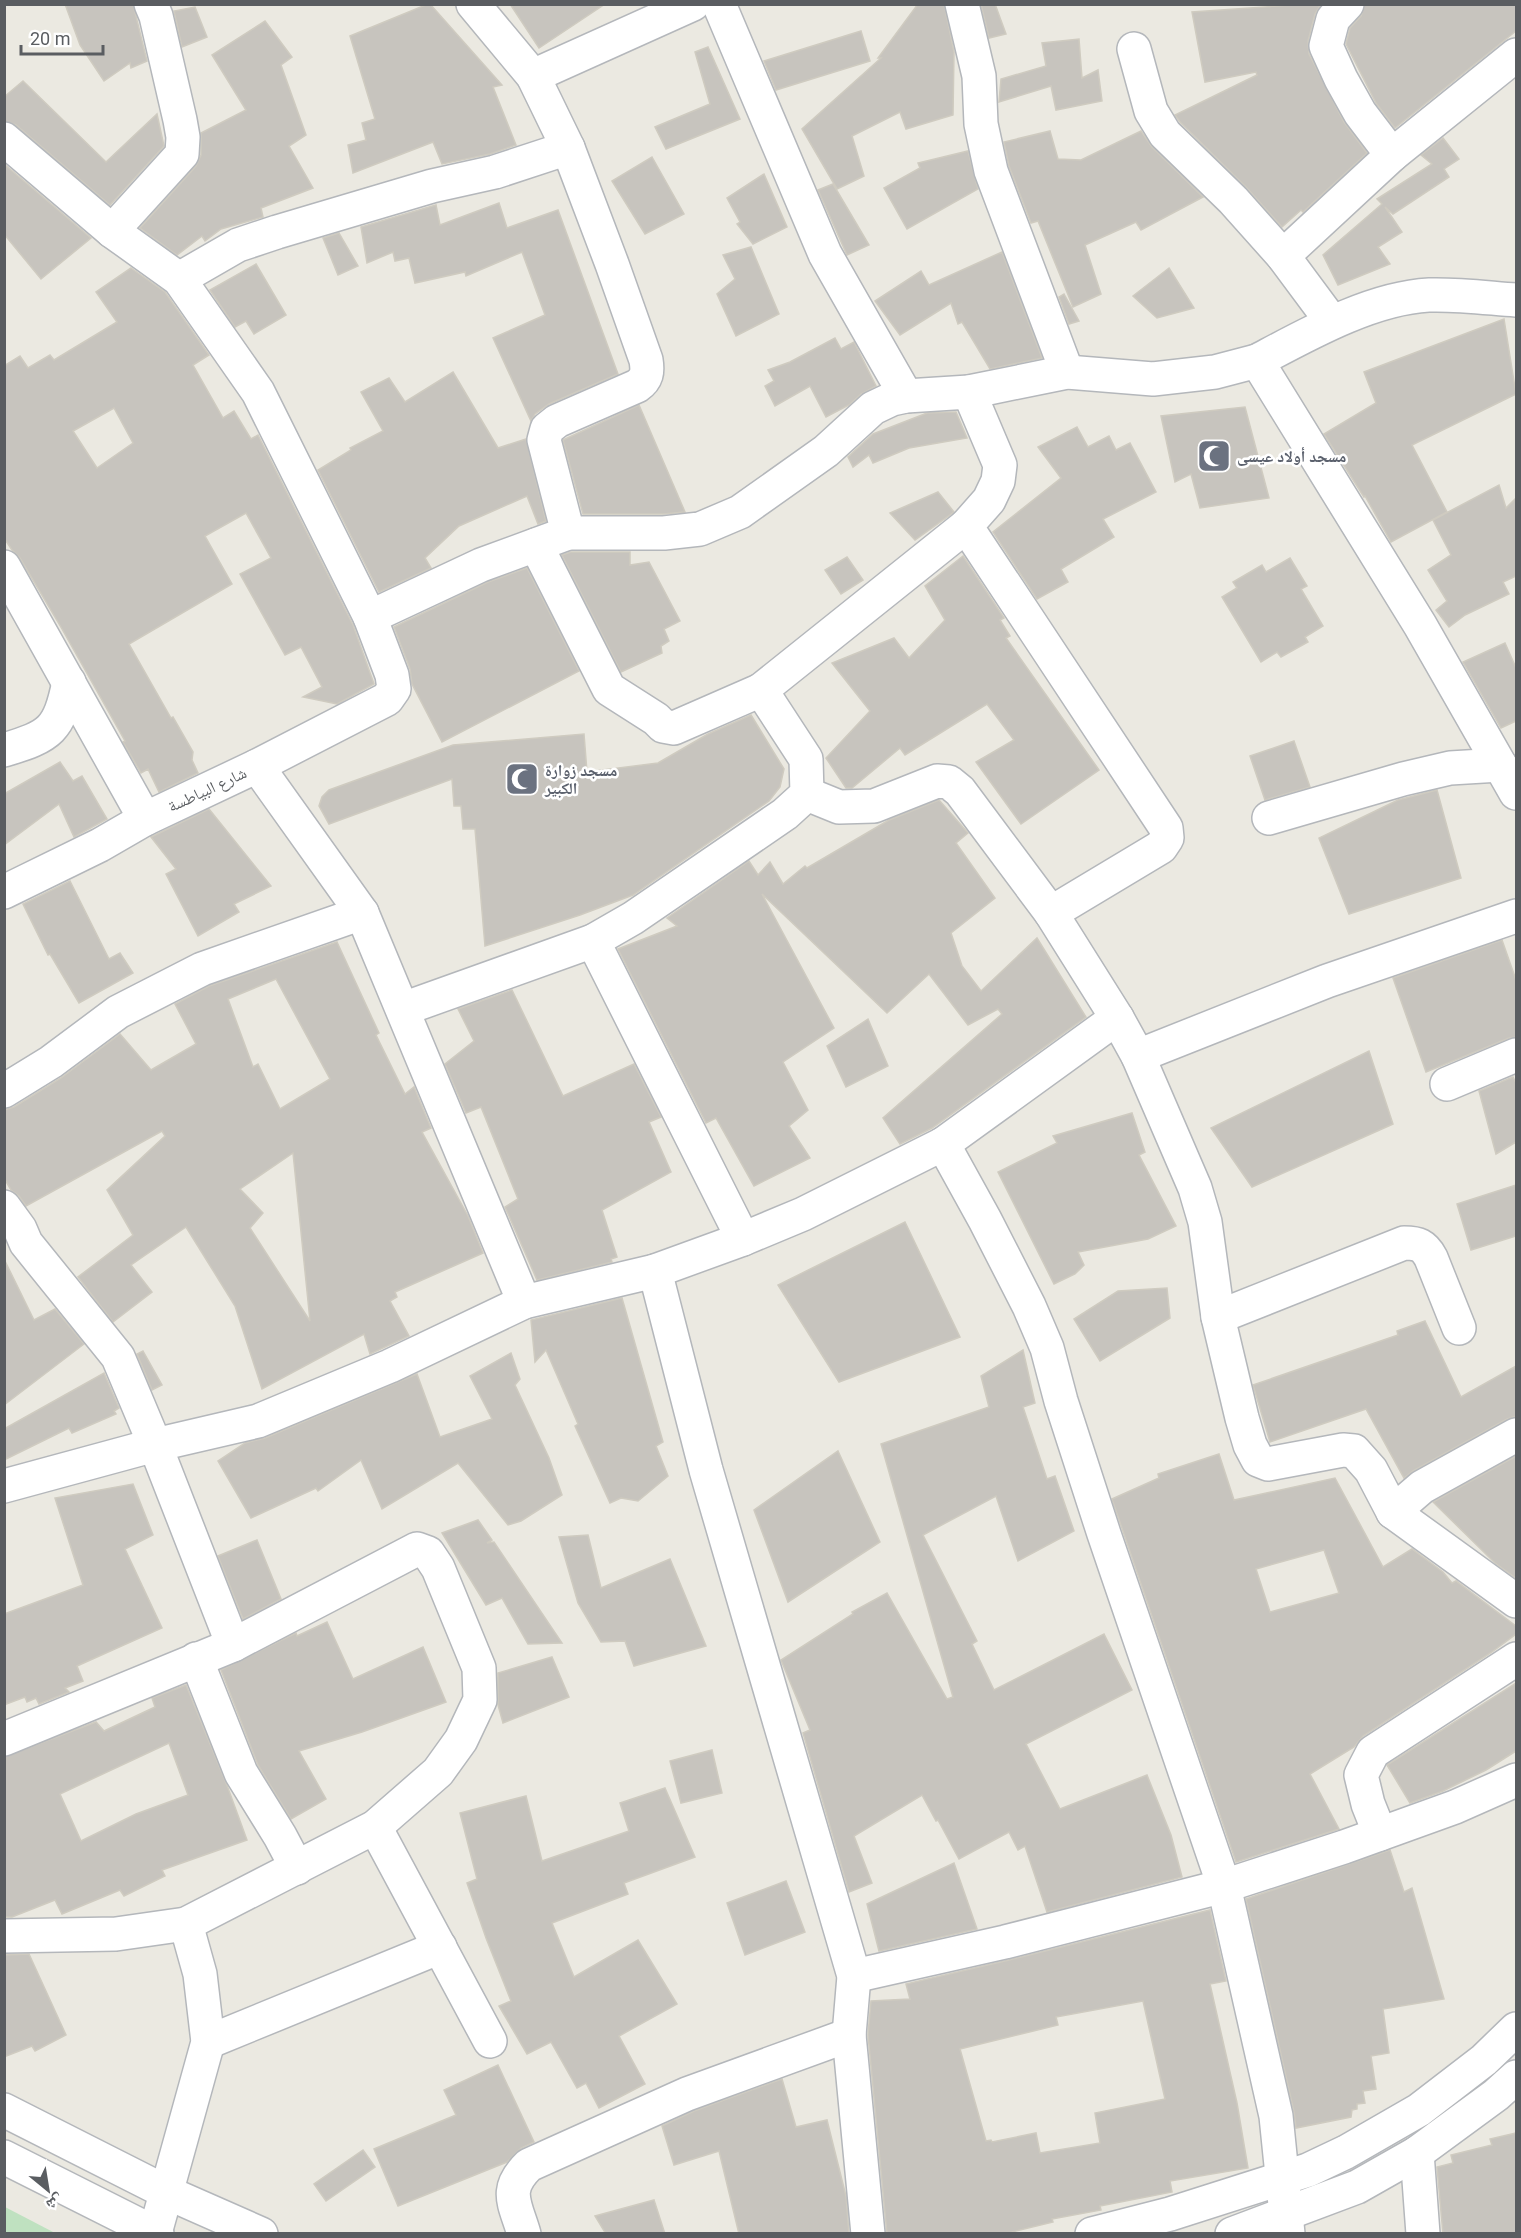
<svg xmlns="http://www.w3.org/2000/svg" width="1521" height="2238" font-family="Roboto,'Noto Naskh Arabic',sans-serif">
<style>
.green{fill:#bfe1c0}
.building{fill:#c7c4be;stroke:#cfcbc0;stroke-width:1.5;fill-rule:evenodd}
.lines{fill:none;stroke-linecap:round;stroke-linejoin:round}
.minor-casing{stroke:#b4b7bb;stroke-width:36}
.minor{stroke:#fff;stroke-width:33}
.labels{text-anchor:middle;stroke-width:5;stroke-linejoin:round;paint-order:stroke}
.worship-label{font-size:16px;font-weight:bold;fill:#5b616d;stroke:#fff;text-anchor:start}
.street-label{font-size:16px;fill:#5a5d61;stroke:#fff}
</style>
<rect width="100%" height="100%" fill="#ebe9e1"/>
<!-- green -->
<path class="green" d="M4 2207H5L55 2233H5Z"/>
<!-- building -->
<g class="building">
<path d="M65 4H133L147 61 131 68 130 63 104 81 80 45Z"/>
<path d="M428 4H430L502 85 493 87 516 145 490 154 442 164 433 142 353 173 348 145 366 140 362 123 375 119 350 36Z"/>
<path d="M510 4H605L539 48Z"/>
<path d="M918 4H944L954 52 953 115 906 129 900 112 852 136 864 176 837 189 802 129 881 58H878Z"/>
<path d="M981 4H995L1006 34 989 38Z"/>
<path d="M1306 4H1321L1315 14 1308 41 1309 54 1344 122 1367 153 1303 212 1301 210 1282 227 1246 187 1180 122 1175 115 1257 75 1256 72 1205 82 1192 12Z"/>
<path d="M1365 4H1516V31L1395 128 1376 103 1346 44 1350 28 1361 16Z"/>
<path d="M195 7 207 37 182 47 174 11Z"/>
<path d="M265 21 292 57 281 65 306 135 289 146 313 188 261 208 263 217 221 229 205 241 202 236 177 255 140 228 196 166 201 155V133L246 110 212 55Z"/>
<path d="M861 31 870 61 776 90 764 61Z"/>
<path d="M1079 39 1082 78 1098 70 1102 101 1056 110 1051 86 999 102 1001 79 1046 66 1042 43Z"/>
<path d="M708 47 740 119 666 149 655 127 710 104 695 52Z"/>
<path d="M23 81 106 162 157 114 164 146 110 205 16 125 4 121V97Z"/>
<path d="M1050 131 1058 159 1081 160 1141 131 1152 147 1203 197 1141 230 1136 222 1085 245 1101 294 1073 307 1038 221 1031 223 1009 166 1004 142Z"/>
<path d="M1443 138 1459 159 1444 169 1449 177 1393 214 1385 207 1402 232 1378 247 1390 264 1338 285 1323 255 1382 204 1377 199 1432 164 1421 155Z"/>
<path d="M968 151 978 189 907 229 884 188 920 168 918 163Z"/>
<path d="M652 157 684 214 645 234 612 181Z"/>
<path d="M4 164 91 238 41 279 4 234Z"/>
<path d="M764 174 787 227 753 244 737 224 740 222 727 198Z"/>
<path d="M833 184 869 245 847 255 818 190Z"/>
<path d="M499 203 507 228 558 210 618 374 549 404 535 414 531 421 493 338 545 315 522 252 466 276 465 272 415 283 409 258 395 261 393 252 367 263 361 227 436 205 440 225Z"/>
<path d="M339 233 358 266 338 275 323 238Z"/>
<path d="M751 247 779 314 736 336 717 294 735 279 723 255Z"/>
<path d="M1002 252 1042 358 990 369 962 322 958 324 951 303 900 335 875 301 921 271 929 285Z"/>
<path d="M256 264 286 315 254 334 246 321 235 327 210 290Z"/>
<path d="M131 268 165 292 209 355 193 365 223 418 234 411 251 439 258 435 353 625 374 684 337 704 303 697 322 687 301 647 285 655 240 574 271 558 246 513 205 536 232 584 129 644 171 718 173 717 193 752 192 760 198 773 159 792 148 769 141 773 123 742 125 741 62 629 20 558 12 550 4 538V366L20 356 28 368 50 355 54 360 117 322 96 292ZM114 408 133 443 97 468 73 431Z"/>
<path d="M1169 268 1194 308 1157 318 1133 296Z"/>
<path d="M1064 294 1079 321 1069 324 1059 297Z"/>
<path d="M1504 319 1516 394 1412 445 1447 512 1391 542 1365 496 1364 497 1324 434 1376 403 1364 372Z"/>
<path d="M835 338 841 349 854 342 876 386 861 394 849 405 826 417 810 386 775 406 765 386 774 381 768 370 790 362Z"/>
<path d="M453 372 498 448 526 439 546 521 538 524 527 496 459 526 425 558 431 568 379 592 318 470 351 450 350 448 383 431 361 392 389 378 405 402Z"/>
<path d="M639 405 685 512 663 514H583L563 440Z"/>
<path d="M1245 407 1269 498 1200 508 1191 474 1175 482 1161 416Z"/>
<path d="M956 412 967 438 909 448 873 463 869 455 853 467 848 457 873 434 927 413Z"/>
<path d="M1077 427 1088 447 1109 436 1116 450 1130 443 1156 492 1103 519 1114 537 1061 569 1068 582 1037 599 993 532 1061 478 1038 447Z"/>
<path d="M1499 485 1506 508 1516 498V576L1503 582 1509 594 1465 615 1449 627 1436 610 1447 601 1428 570 1451 555 1433 520Z"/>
<path d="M938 492 954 512 915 540 890 513Z"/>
<path d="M571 552H630V565L649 562 680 621 664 629 669 641 661 646 662 653 621 672 562 555Z"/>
<path d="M963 556 1004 618 1000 620 1010 636 1006 638 1099 770 1021 824 976 762 1014 740 987 704 905 755 900 748 852 788H846L826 758 870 711 832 663 894 638 909 658 945 620 925 586Z"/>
<path d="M847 557 863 580 841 594 825 570Z"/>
<path d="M1290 558 1307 586 1301 589 1323 626 1305 637 1308 642 1281 657 1277 652 1261 662 1222 597 1237 588 1233 582 1262 565 1266 572Z"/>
<path d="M527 568 579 671 442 742 412 684 410 669 394 627 488 582Z"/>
<path d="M1505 643 1516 668V721L1501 728 1463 662Z"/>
<path d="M751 715 784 769 780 787 769 801 633 895 580 915 485 946 475 829H463L461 806H454L452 779 329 824 319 806 322 797 329 790 453 745 584 734 587 772 658 763 708 734Z"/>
<path d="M1294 741 1310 787 1265 800 1250 756Z"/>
<path d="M60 762 73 781 82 776 107 819 74 837 59 804 4 845V794Z"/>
<path d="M1437 790 1461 878 1349 914 1319 838 1398 800Z"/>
<path d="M939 800 968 833 956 843 995 898 951 933 962 966 981 991 1037 938 1086 1017 932 1128 900 1144 883 1118 1002 1014 998 1009 968 1025 929 974 887 1013 762 894 834 1028 783 1062 808 1110 789 1126 810 1158 754 1186 716 1118 706 1123 618 949 677 926 667 918 749 861 758 875 770 862 783 884 805 866 807 868 889 820Z"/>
<path d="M209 809 271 886 234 904 239 912 198 936 166 874 176 869 151 837Z"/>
<path d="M70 881 109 959 120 953 133 973 79 1003 50 954 48 955 23 904Z"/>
<path d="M1502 940 1516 980V1037L1509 1038 1426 1072 1393 978Z"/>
<path d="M337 942 379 1033 376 1035 405 1094 414 1087 431 1128 422 1132 468 1216 483 1253 395 1292 397 1297 390 1301 409 1336 370 1354 364 1334 262 1389 235 1306 186 1227 131 1265 152 1292 113 1322 78 1277 133 1235 107 1190 165 1136 162 1131 26 1206 19 1196 11 1190 4 1178V1110L14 1107 61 1078 120 1034 151 1070 196 1044 175 1004 209 986ZM276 979 330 1079 280 1109 258 1064 253 1067 228 999ZM293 1153 300 1222 310 1321 250 1228 263 1213 240 1189Z"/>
<path d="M512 990 563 1096 634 1064 661 1117 649 1122 671 1172 602 1210 617 1257 611 1259 612 1262 537 1280 505 1207 518 1199 481 1107 466 1113 445 1064 474 1041 458 1009Z"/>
<path d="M868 1019 888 1066 846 1087 827 1046Z"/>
<path d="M1369 1051 1393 1124 1252 1187 1211 1128Z"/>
<path d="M1513 1077 1516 1083V1142L1496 1154 1479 1091Z"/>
<path d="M1132 1113 1145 1152 1139 1155 1176 1226 1148 1239 1078 1252 1084 1265 1075 1274 1054 1284 998 1172 1057 1143 1053 1136Z"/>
<path d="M1516 1185V1236L1471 1250 1457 1204Z"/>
<path d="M905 1222 960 1337 839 1382 778 1285Z"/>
<path d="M4 1259 34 1320 55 1309 84 1344 4 1405Z"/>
<path d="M1167 1288 1170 1318 1100 1361 1074 1319 1118 1291Z"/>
<path d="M622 1298 663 1442 656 1446 668 1476 638 1501 621 1498 610 1503 575 1426 578 1424 546 1350 535 1362 531 1320Z"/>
<path d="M1425 1321 1461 1397 1516 1366V1416L1507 1419 1413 1471 1404 1478 1366 1409 1270 1442 1253 1385 1398 1335 1397 1331Z"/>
<path d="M1023 1350 1035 1403 1023 1407 1047 1479 1055 1476 1074 1531 1018 1561 996 1496 923 1535 977 1641 972 1644 994 1690 1104 1634 1132 1690 1026 1744 1060 1809 1147 1775 1171 1835 1182 1877 1047 1912 1025 1846 1018 1850 1009 1832 959 1859 938 1820 936 1821 922 1795 854 1836 872 1883 849 1892 803 1733 810 1730 781 1660 853 1614 852 1612 887 1593 947 1699 953 1697 881 1444 989 1407 981 1376Z"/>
<path d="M143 1351 162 1385 152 1390 137 1354Z"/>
<path d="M511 1353 520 1379 515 1385 549 1458 562 1495 521 1521 508 1525 458 1463 382 1509 361 1460 318 1491 316 1488 251 1518 218 1461 245 1443 265 1438 417 1374 440 1437 492 1419 470 1376Z"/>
<path d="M104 1373 119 1408 114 1411 116 1414 72 1433 69 1428 4 1460V1429Z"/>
<path d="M838 1451 880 1542 788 1602 754 1510Z"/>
<path d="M1219 1454 1234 1500 1335 1478 1383 1567 1412 1549 1443 1572 1452 1583 1456 1581 1516 1626V1634L1492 1652 1363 1736 1354 1747 1310 1774 1339 1829 1236 1862 1112 1499 1159 1478 1158 1474ZM1324 1550 1339 1593 1270 1612 1256 1569Z"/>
<path d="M1516 1456V1578L1495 1563 1433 1502Z"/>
<path d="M133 1484 153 1535 125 1549 162 1628 77 1666 83 1681 65 1688 69 1692 39 1704 36 1698 27 1702 25 1697 4 1705V1614L83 1585 55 1498Z"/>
<path d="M478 1520 492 1540 487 1543 494 1542 562 1643 528 1644 502 1598 486 1605 442 1533Z"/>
<path d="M588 1535 601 1588 670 1559 706 1646 634 1666 625 1641 601 1642 578 1603 559 1537Z"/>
<path d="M257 1540 281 1599 243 1619 218 1556Z"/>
<path d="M327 1622 353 1679 423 1647 446 1702 362 1732 299 1751 326 1799 291 1819 258 1765 221 1670 296 1633 297 1636Z"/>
<path d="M552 1657 569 1697 503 1723 498 1705V1673Z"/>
<path d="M1516 1683V1751L1486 1770 1443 1791 1410 1803 1387 1765Z"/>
<path d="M186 1685 228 1788 247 1840 162 1870 165 1876 124 1896 120 1890 62 1914 55 1900 12 1917H4V1757L96 1722 104 1731 155 1707 152 1698ZM169 1743 188 1795 136 1814 81 1841 60 1794Z"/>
<path d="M712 1750 722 1793 681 1803 670 1761Z"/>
<path d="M665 1788 695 1857 624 1883 628 1894 552 1923 574 1977 638 1940 677 2004 619 2036 645 2084 599 2108 586 2083 577 2088 551 2042 527 2054 499 2006 511 2001 486 1938 467 1883 477 1879 460 1813 526 1796 542 1861 629 1831 620 1803Z"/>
<path d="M1390 1850 1404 1892 1412 1888 1444 1999 1383 2009 1389 2053 1371 2056 1376 2089 1363 2091 1365 2103 1357 2104V2109L1352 2110 1351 2117 1296 2128 1294 2112 1246 1899Z"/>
<path d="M954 1863 977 1929 879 1951 867 1904Z"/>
<path d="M786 1881 805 1932 745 1955 727 1903Z"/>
<path d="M1210 1910 1226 1981 1210 1984 1237 2103 1248 2168 1170 2181 1172 2192 1100 2206 1101 2210 1052 2219 1053 2222 1004 2234H887L868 2035 871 2001 910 1999 906 1984 1009 1960ZM1143 2001 1165 2099 1095 2113 1100 2143 1040 2153 1036 2133 992 2142 991 2140 986 2141 960 2049 1058 2025 1056 2017Z"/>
<path d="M29 1954 66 2035 35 2051 32 2046 4 2057V1955Z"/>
<path d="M498 2065 534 2142 521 2148 507 2162 398 2206 374 2149 456 2115 444 2090Z"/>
<path d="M782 2079 796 2127 827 2120 846 2196 849 2234H739L719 2151 674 2165 662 2126 694 2111Z"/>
<path d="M1516 2133V2234H1443L1437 2167 1453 2163 1451 2155 1492 2145 1490 2139Z"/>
<path d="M363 2150 375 2167 326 2201 314 2184Z"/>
<path d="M654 2200 665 2234H606L595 2216Z"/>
</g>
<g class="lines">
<defs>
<g id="minor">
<path d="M473 4 533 76 568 148 612 264 646 360C648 372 647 379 637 386L557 421 547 429 544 440 568 533"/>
<path d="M719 4 825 254 906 396"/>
<path d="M962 4 979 76 981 124 991 171 1067 372"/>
<path d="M1134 49 1151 111 1165 134 1233 200 1283 256 1332 322"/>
<path d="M533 76 693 4"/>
<path d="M4 139 112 231 179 279 258 392 370 617 392 675 394 689 387 699 257 766 145 819 100 845 4 892"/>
<path d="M1392 155 1516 55"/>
<path d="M112 231 182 154 183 137 180 120 156 16 151 4"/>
<path d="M1283 256 1392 155 1360 113 1341 79 1326 46 1333 19 1347 4"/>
<path d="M179 279 238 245 277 232 432 186 495 172 568 148"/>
<path d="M1516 300C1488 298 1458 294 1429 295 1371 298 1306 335 1257 361L1420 625 1516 793"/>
<path d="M969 392 1000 465 998 481 989 500 966 526 1166 828 1167 838 1161 847 1051 913"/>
<path d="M536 545 609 689 656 719 663 726 674 728 761 690"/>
<path d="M4 567 145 819"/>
<path d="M370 617 481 565 568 533H664L700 529 740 512 826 451 873 408 892 399 906 396 969 392 1067 372 1153 379 1215 372 1257 361"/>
<path d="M4 750C51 736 59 730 69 682"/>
<path d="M257 766 362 913 524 1302"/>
<path d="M807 794 839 807 874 806 937 781 949 782 960 791 1051 913 1117 1018 1138 1056 1195 1188 1205 1222 1218 1317 1242 1418 1250 1445 1258 1460 1268 1464 1343 1450 1354 1451 1371 1470 1393 1512 1516 1601"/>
<path d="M1269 818 1403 779 1450 768 1500 765"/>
<path d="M593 941 743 1239"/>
<path d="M403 1009 593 941 633 918 785 814 807 794 806 759 761 690 966 526"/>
<path d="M1138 1056 1327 981 1516 916"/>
<path d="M1447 1084 1516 1055"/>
<path d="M4 1091 51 1062 118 1012 202 969 362 913"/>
<path d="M943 1144 985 1220 1029 1306 1047 1348 1061 1401 1104 1534 1224 1886 1276 2116 1288 2234"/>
<path d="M4 1207 20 1229 26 1243 118 1357 155 1445 233 1645"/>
<path d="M655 1271 706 1470 854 1976 849 2035 868 2234"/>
<path d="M1218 1317 1404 1243C1418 1243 1424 1245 1431 1258L1459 1328"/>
<path d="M4 1486 155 1445 258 1421 390 1366 524 1302 655 1271 743 1239 803 1214 943 1144 1117 1018"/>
<path d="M1393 1512 1422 1487 1516 1435"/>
<path d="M196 1659 241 1773 280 1836 297 1868"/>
<path d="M4 1739 233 1645 417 1549 428 1553 438 1568 479 1668 480 1700 461 1740 438 1772 375 1827 186 1924 116 1934 4 1936"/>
<path d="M375 1827 490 2041"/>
<path d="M1380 1834 1368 1804 1361 1775 1373 1752 1516 1659"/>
<path d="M854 1976 1005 1942 1224 1886 1344 1847 1455 1807 1516 1780"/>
<path d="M208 2042 440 1947"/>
<path d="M4 2110 168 2193 261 2234"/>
<path d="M1417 2153 1423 2234"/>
<path d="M4 2157 157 2234"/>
<path d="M155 2233 208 2042 200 1974 186 1924"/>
<path d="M524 2234C515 2203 503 2190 529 2165L687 2094 849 2035"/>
<path d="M1092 2234 1170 2214 1308 2170 1346 2152 1419 2110 1484 2060 1516 2029"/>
<path d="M1232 2234 1357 2187 1417 2153 1496 2095 1516 2077"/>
</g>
</defs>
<!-- minor casing -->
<use href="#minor" class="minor-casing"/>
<!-- minor -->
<use href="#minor" class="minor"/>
</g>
<!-- icons -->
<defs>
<symbol id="mosque-square" viewBox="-11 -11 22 22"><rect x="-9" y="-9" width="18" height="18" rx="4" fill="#6b7280" stroke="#fff"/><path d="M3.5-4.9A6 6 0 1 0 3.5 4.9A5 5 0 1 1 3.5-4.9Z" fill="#fff"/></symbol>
</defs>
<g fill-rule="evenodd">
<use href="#mosque-square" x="1195" y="437" width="38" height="38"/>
<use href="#mosque-square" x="503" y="760" width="38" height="38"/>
</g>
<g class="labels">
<!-- worship labels -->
<g class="worship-label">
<text x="1237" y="462">مسجد أولاد عيسى</text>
<text x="545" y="776">مسجد زوارة<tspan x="545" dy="18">الكبير</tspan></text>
</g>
<!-- street labels -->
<g class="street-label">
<text transform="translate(207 789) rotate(-25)" y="6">شارع البياطسة</text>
</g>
</g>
<!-- border -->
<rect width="1521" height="2238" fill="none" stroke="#5a5d61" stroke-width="12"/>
<!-- north arrow -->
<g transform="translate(48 2190) rotate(150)" stroke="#ffffff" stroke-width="4.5" paint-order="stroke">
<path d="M0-4.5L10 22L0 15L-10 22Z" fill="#5a5d61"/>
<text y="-9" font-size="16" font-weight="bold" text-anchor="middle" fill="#5a5d61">ش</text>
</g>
<!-- scale -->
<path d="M21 45v9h82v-9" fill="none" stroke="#5a5d61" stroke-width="3"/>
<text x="30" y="45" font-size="18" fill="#5a5d61" stroke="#ffffff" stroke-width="4.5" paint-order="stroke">20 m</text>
</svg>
